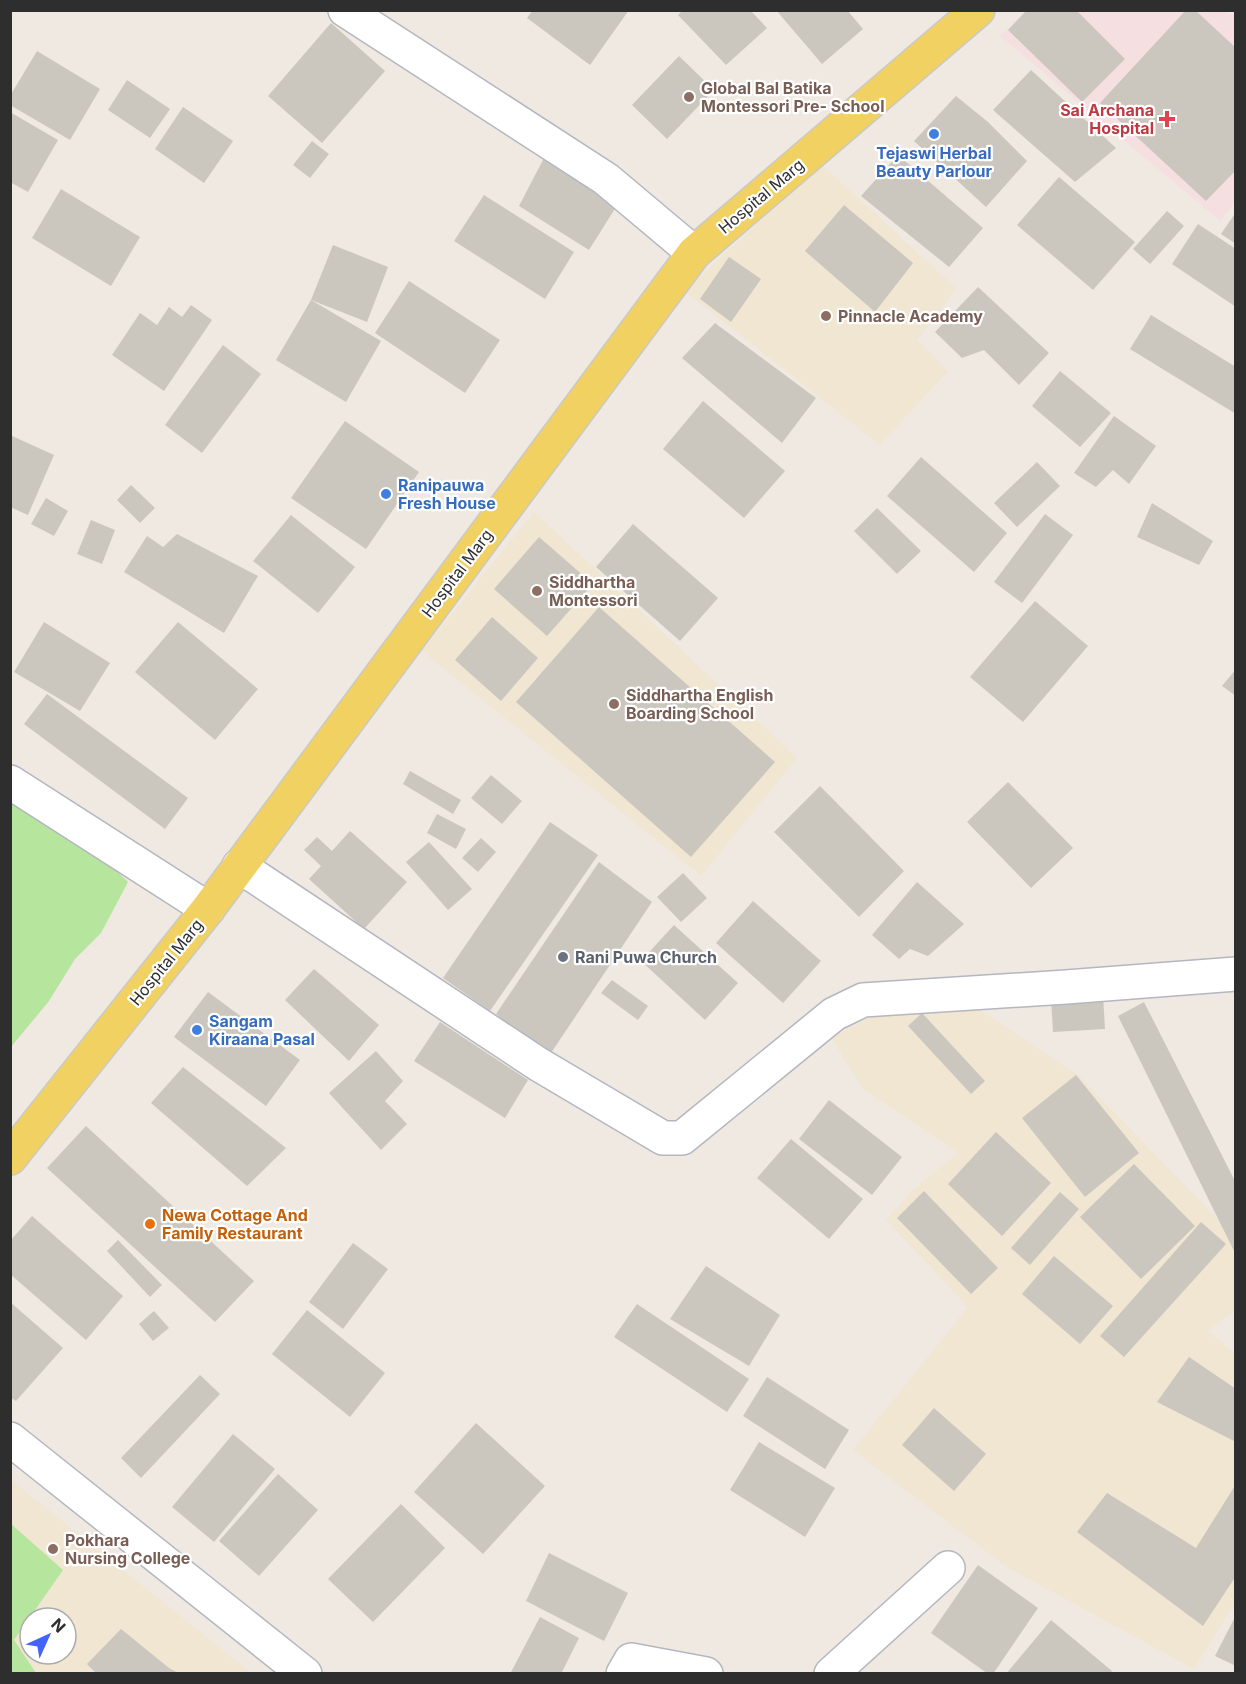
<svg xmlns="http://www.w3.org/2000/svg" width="1246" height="1684" font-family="Inter,sans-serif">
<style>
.education{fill:#f0e6d1;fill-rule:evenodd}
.medical{fill:#f5dfe0}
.green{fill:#b6e59e}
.building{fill:#cbc7bf}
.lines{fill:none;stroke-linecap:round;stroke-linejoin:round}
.street-casing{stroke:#b4b7c1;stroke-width:36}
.primary-casing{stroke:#c9c9c9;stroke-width:36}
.street{stroke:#fff;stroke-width:33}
.primary{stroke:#f2d163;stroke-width:33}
.education-dot{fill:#8d6e63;stroke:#fff;stroke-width:2}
.health-dot{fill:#e0444e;stroke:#fff;stroke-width:2}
.shop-dot{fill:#3f7fe0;stroke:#fff;stroke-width:2}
.worship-dot{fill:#6b7280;stroke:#fff;stroke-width:2}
.food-dot{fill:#e8710a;stroke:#fff;stroke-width:2}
.labels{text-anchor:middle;stroke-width:4.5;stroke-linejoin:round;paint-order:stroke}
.education-label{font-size:16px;font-weight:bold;fill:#785e54;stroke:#fff;text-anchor:start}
.health-label{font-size:16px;font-weight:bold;fill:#be3a42;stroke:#fff;text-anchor:end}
.shop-label{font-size:16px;font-weight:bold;fill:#366cbe;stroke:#fff;text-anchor:start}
.street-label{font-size:16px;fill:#2e2e2e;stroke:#fff}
.worship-label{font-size:16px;font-weight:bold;fill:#5b616d;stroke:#fff;text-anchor:start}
.food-label{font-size:16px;font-weight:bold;fill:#c56008;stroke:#fff;text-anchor:start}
</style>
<rect width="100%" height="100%" fill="#efe9e1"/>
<!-- education -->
<g class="education">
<path d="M822 165 956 288 917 340 948 371 880 445 684 291Z"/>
<path d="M534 512 797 758 701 876 422 651Z"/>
<path d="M971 1004 1079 1076 1235 1237V1311L1208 1331 1235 1353V1603L1194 1669 1008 1568 853 1450 968 1307 886 1220 913 1190 958 1153 863 1089 831 1037 877 1014Z"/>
<path d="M11 1480 251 1673H11ZM30 1618H66V1654H30Z"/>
</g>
<!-- medical -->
<path class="medical" d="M1222 10 1235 16V202L1220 221 1000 36 1025 11Z"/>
<!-- green -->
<g class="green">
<path d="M11 786 73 828 128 882 101 933 75 959 49 1001 11 1047Z"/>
<path d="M10 1523 63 1570 14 1640 36 1673H11Z"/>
</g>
<!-- building -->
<g class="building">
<path d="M533 10H629L590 65 527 18Z"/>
<path d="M683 10H750L767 28 726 65 678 15Z"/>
<path d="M776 10H847L863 29 822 64Z"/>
<path d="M1027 10H1076L1125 59 1082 102 1008 30Z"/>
<path d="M1186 10H1195L1236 48V170L1206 201 1100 103Z"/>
<path d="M331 23 385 71 322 143 268 96Z"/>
<path d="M37 51 100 89 70 140 10 105V96Z"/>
<path d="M679 56 714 90 667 139 632 105Z"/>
<path d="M1031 70 1116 148 1075 182 993 110Z"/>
<path d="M127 80 170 109 150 138 108 110Z"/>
<path d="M956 96 988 122 1027 161 986 207 914 141Z"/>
<path d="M183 107 233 141 204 183 155 149Z"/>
<path d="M10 112 58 140 28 192 10 182Z"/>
<path d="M312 141 329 154 310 178 293 165Z"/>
<path d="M898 155 983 228 949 267 861 196Z"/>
<path d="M544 158 616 207 589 250 519 206Z"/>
<path d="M1059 177 1135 242 1093 290 1017 225Z"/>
<path d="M61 189 140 237 111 286 32 238Z"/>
<path d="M484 195 574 252 545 299 454 241Z"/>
<path d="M844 205 913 263 875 312 805 251Z"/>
<path d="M1167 211 1184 226 1150 264 1133 249Z"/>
<path d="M1236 212V244L1221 234Z"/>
<path d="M1198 224 1236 249V307L1172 264Z"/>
<path d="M333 245 388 267 367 322 311 300Z"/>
<path d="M729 257 761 279 731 322 700 299Z"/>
<path d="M409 281 500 340 465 393 375 333Z"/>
<path d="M978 287 1049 353 1019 385 984 350 962 358 935 332Z"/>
<path d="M311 300 381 341 346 402 276 360Z"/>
<path d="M191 305 212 320 164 391 112 355 140 313 157 325 169 307 182 317Z"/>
<path d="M1151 315 1236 367V414L1130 349Z"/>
<path d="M715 323 816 398 782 443 682 358Z"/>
<path d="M223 345 261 374 202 453 165 425Z"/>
<path d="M1060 371 1111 413 1080 447 1032 406Z"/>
<path d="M703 401 785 471 744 518 663 449Z"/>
<path d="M1114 416 1156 446 1129 484 1113 470 1096 487 1074 473Z"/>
<path d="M345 421 419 472 366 549 291 498Z"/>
<path d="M10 435 54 455 28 515 10 507Z"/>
<path d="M921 457 1007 533 974 572 887 496Z"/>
<path d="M1037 462 1060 486 1017 527 994 503Z"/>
<path d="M131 485 155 508 140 523 117 500Z"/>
<path d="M46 498 68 511 54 536 31 524Z"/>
<path d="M1152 503 1213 541 1199 565 1137 537Z"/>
<path d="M877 508 921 551 897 574 854 531Z"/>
<path d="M1045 514 1073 535 1022 603 994 582Z"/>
<path d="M291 515 355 567 318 613 253 561Z"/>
<path d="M91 520 115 530 102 564 77 554Z"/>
<path d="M633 524 718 598 680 641 596 567Z"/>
<path d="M177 534 258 576 224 633 124 572 147 536 163 547Z"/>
<path d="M539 537 593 584 547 636 494 589Z"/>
<path d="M1035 601 1088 646 1023 722 970 677Z"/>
<path d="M599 607 775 762 691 857 516 702Z"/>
<path d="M492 617 538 658 501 701 455 660Z"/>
<path d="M44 622 110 663 80 711 14 672Z"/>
<path d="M178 622 258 689 215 740 135 672Z"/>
<path d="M1236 669V696L1222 686Z"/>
<path d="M47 694 188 798 165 829 24 724Z"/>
<path d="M410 771 461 800 453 814 403 784Z"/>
<path d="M491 775 522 801 502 824 471 798Z"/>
<path d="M1008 782 1073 848 1031 888 967 822Z"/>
<path d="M820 786 904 871 859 917 774 832Z"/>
<path d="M437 814 466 829 456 849 427 833Z"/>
<path d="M550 822 598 855 490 1011 443 978Z"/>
<path d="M350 831 407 882 364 929 309 879 321 866 304 850 317 837 332 851Z"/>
<path d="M481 838 496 852 478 872 462 858Z"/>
<path d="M429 842 472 889 448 910 406 862Z"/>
<path d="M599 862 652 902 549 1056 496 1014Z"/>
<path d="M683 873 707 898 681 922 657 897Z"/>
<path d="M917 882 964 924 928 956 910 949 899 959 872 935Z"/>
<path d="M753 901 821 961 783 1003 716 943Z"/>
<path d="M674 925 738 983 705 1020 641 961Z"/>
<path d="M314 969 379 1025 349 1061 285 1000Z"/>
<path d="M612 980 648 1006 638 1020 601 993Z"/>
<path d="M208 992 300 1060 266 1106 174 1037Z"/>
<path d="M1103 995 1105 1029 1053 1032 1051 998Z"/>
<path d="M1144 1002 1236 1183V1255L1118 1016Z"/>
<path d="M922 1013 985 1081 971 1094 908 1026Z"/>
<path d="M440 1022 528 1080 505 1118 414 1061Z"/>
<path d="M376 1051 403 1081 385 1101 407 1124 381 1150 329 1093Z"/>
<path d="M183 1067 286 1148 247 1186 151 1103Z"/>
<path d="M1076 1075 1139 1153 1085 1197 1022 1118Z"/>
<path d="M829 1100 902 1157 872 1195 799 1139Z"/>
<path d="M86 1126 254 1281 215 1322 47 1168Z"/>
<path d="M996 1132 1051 1183 1002 1236 948 1184Z"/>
<path d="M791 1139 863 1199 829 1239 757 1178Z"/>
<path d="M1134 1164 1195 1226 1141 1279 1080 1217Z"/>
<path d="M924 1191 998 1268 971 1294 897 1218Z"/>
<path d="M1060 1192 1079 1209 1030 1265 1011 1248Z"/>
<path d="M32 1216 123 1296 86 1340 10 1274V1241Z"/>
<path d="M1201 1222 1226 1244 1124 1357 1100 1336Z"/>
<path d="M118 1240 162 1285 150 1297 107 1251Z"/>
<path d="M353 1243 388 1269 343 1329 309 1302Z"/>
<path d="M1054 1256 1113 1306 1080 1344 1022 1294Z"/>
<path d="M706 1266 780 1315 749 1366 670 1319Z"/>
<path d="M10 1302 63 1348 16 1401 10 1397Z"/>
<path d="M637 1304 749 1379 727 1412 614 1337Z"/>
<path d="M307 1310 385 1373 350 1417 272 1354Z"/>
<path d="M154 1311 169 1328 153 1341 139 1324Z"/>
<path d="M1189 1357 1236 1389V1442L1157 1402Z"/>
<path d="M200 1375 220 1394 141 1478 121 1458Z"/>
<path d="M767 1377 849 1430 825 1469 743 1416Z"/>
<path d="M934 1408 986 1454 954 1491 902 1445Z"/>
<path d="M476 1423 545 1486 483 1554 414 1492Z"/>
<path d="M233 1434 275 1469 214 1542 172 1507Z"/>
<path d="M759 1442 835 1488 805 1537 730 1490Z"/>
<path d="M278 1474 318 1510 259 1576 219 1541Z"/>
<path d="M1236 1484V1576L1203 1626 1077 1532 1107 1493 1196 1548Z"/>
<path d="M401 1504 445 1548 373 1622 328 1579Z"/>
<path d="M549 1553 628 1593 604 1641 526 1601Z"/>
<path d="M978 1565 1038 1608 993 1674H988L931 1633Z"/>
<path d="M1236 1615V1666L1215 1656Z"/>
<path d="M540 1617 579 1638 561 1674H510Z"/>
<path d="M1051 1620 1112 1671 1110 1674H1006Z"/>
<path d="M121 1629 169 1668 180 1674H97L87 1664Z"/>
</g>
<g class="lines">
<defs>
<g id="street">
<path d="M345 10 606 179 694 253"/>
<path d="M10 782 208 909"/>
<path d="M239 866 538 1064 663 1138H682L834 1014 863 1000 1066 987 1236 974"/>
<path d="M10 1439 305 1674"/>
<path d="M623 1674 631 1660 706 1674"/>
<path d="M831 1674 948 1568"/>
</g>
<path id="primary" d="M10 1158 208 909 694 253 978 10"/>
</defs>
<!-- street casing -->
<use href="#street" class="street-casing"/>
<!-- primary casing -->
<use href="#primary" class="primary-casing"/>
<!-- street -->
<use href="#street" class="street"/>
<!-- primary -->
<use href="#primary" class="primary"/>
</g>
<!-- markers -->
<g class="education-dot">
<circle cx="689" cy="97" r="6"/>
<circle cx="826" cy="316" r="6"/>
<circle cx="537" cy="591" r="6"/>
<circle cx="614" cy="704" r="6"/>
<circle cx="53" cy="1549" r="6"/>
</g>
<path class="health-dot" d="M1164 110h6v6h6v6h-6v6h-6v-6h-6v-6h6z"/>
<g class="shop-dot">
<circle cx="934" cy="134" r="6"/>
<circle cx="386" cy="494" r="6"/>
<circle cx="197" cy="1030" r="6"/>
</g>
<circle class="worship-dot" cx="563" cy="957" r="6"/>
<circle class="food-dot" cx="150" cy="1224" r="6"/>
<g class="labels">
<!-- education labels -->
<g class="education-label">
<text x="701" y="94">Global Bal Batika<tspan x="701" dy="18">Montessori Pre- School</tspan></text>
<text x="838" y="322">Pinnacle Academy</text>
<text x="549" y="588">Siddhartha<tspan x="549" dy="18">Montessori</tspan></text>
<text x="626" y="701">Siddhartha English<tspan x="626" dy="18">Boarding School</tspan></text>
<text x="65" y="1546">Pokhara<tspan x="65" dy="18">Nursing College</tspan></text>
</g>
<!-- health labels -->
<g class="health-label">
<text x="1154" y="116">Sai Archana<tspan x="1154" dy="18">Hospital</tspan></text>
</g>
<!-- shop labels -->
<g class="shop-label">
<text x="934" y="159" text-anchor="middle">Tejaswi Herbal<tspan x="934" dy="18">Beauty Parlour</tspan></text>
<text x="398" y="491">Ranipauwa<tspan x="398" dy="18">Fresh House</tspan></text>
<text x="209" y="1027">Sangam<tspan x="209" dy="18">Kiraana Pasal</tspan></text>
</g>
<!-- street labels -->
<g class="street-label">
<text transform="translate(761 196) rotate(-40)" y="6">Hospital Marg</text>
<text transform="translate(457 573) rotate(-53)" y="6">Hospital Marg</text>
<text transform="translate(166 962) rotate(-51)" y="6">Hospital Marg</text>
</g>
<!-- worship labels -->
<g class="worship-label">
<text x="575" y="963">Rani Puwa Church</text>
</g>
<!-- food labels -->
<g class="food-label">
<text x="162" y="1221">Newa Cottage And<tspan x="162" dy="18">Family Restaurant</tspan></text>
</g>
</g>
<!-- border -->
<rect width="1246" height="1684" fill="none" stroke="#2e2e2e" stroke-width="24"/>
<!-- north arrow -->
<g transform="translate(48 1636) rotate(45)"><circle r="28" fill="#ffffff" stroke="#ababab" stroke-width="1.5"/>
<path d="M0-4.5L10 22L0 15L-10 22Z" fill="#4264fb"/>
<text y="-9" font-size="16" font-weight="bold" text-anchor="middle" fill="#2e2e2e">N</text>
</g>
</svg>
